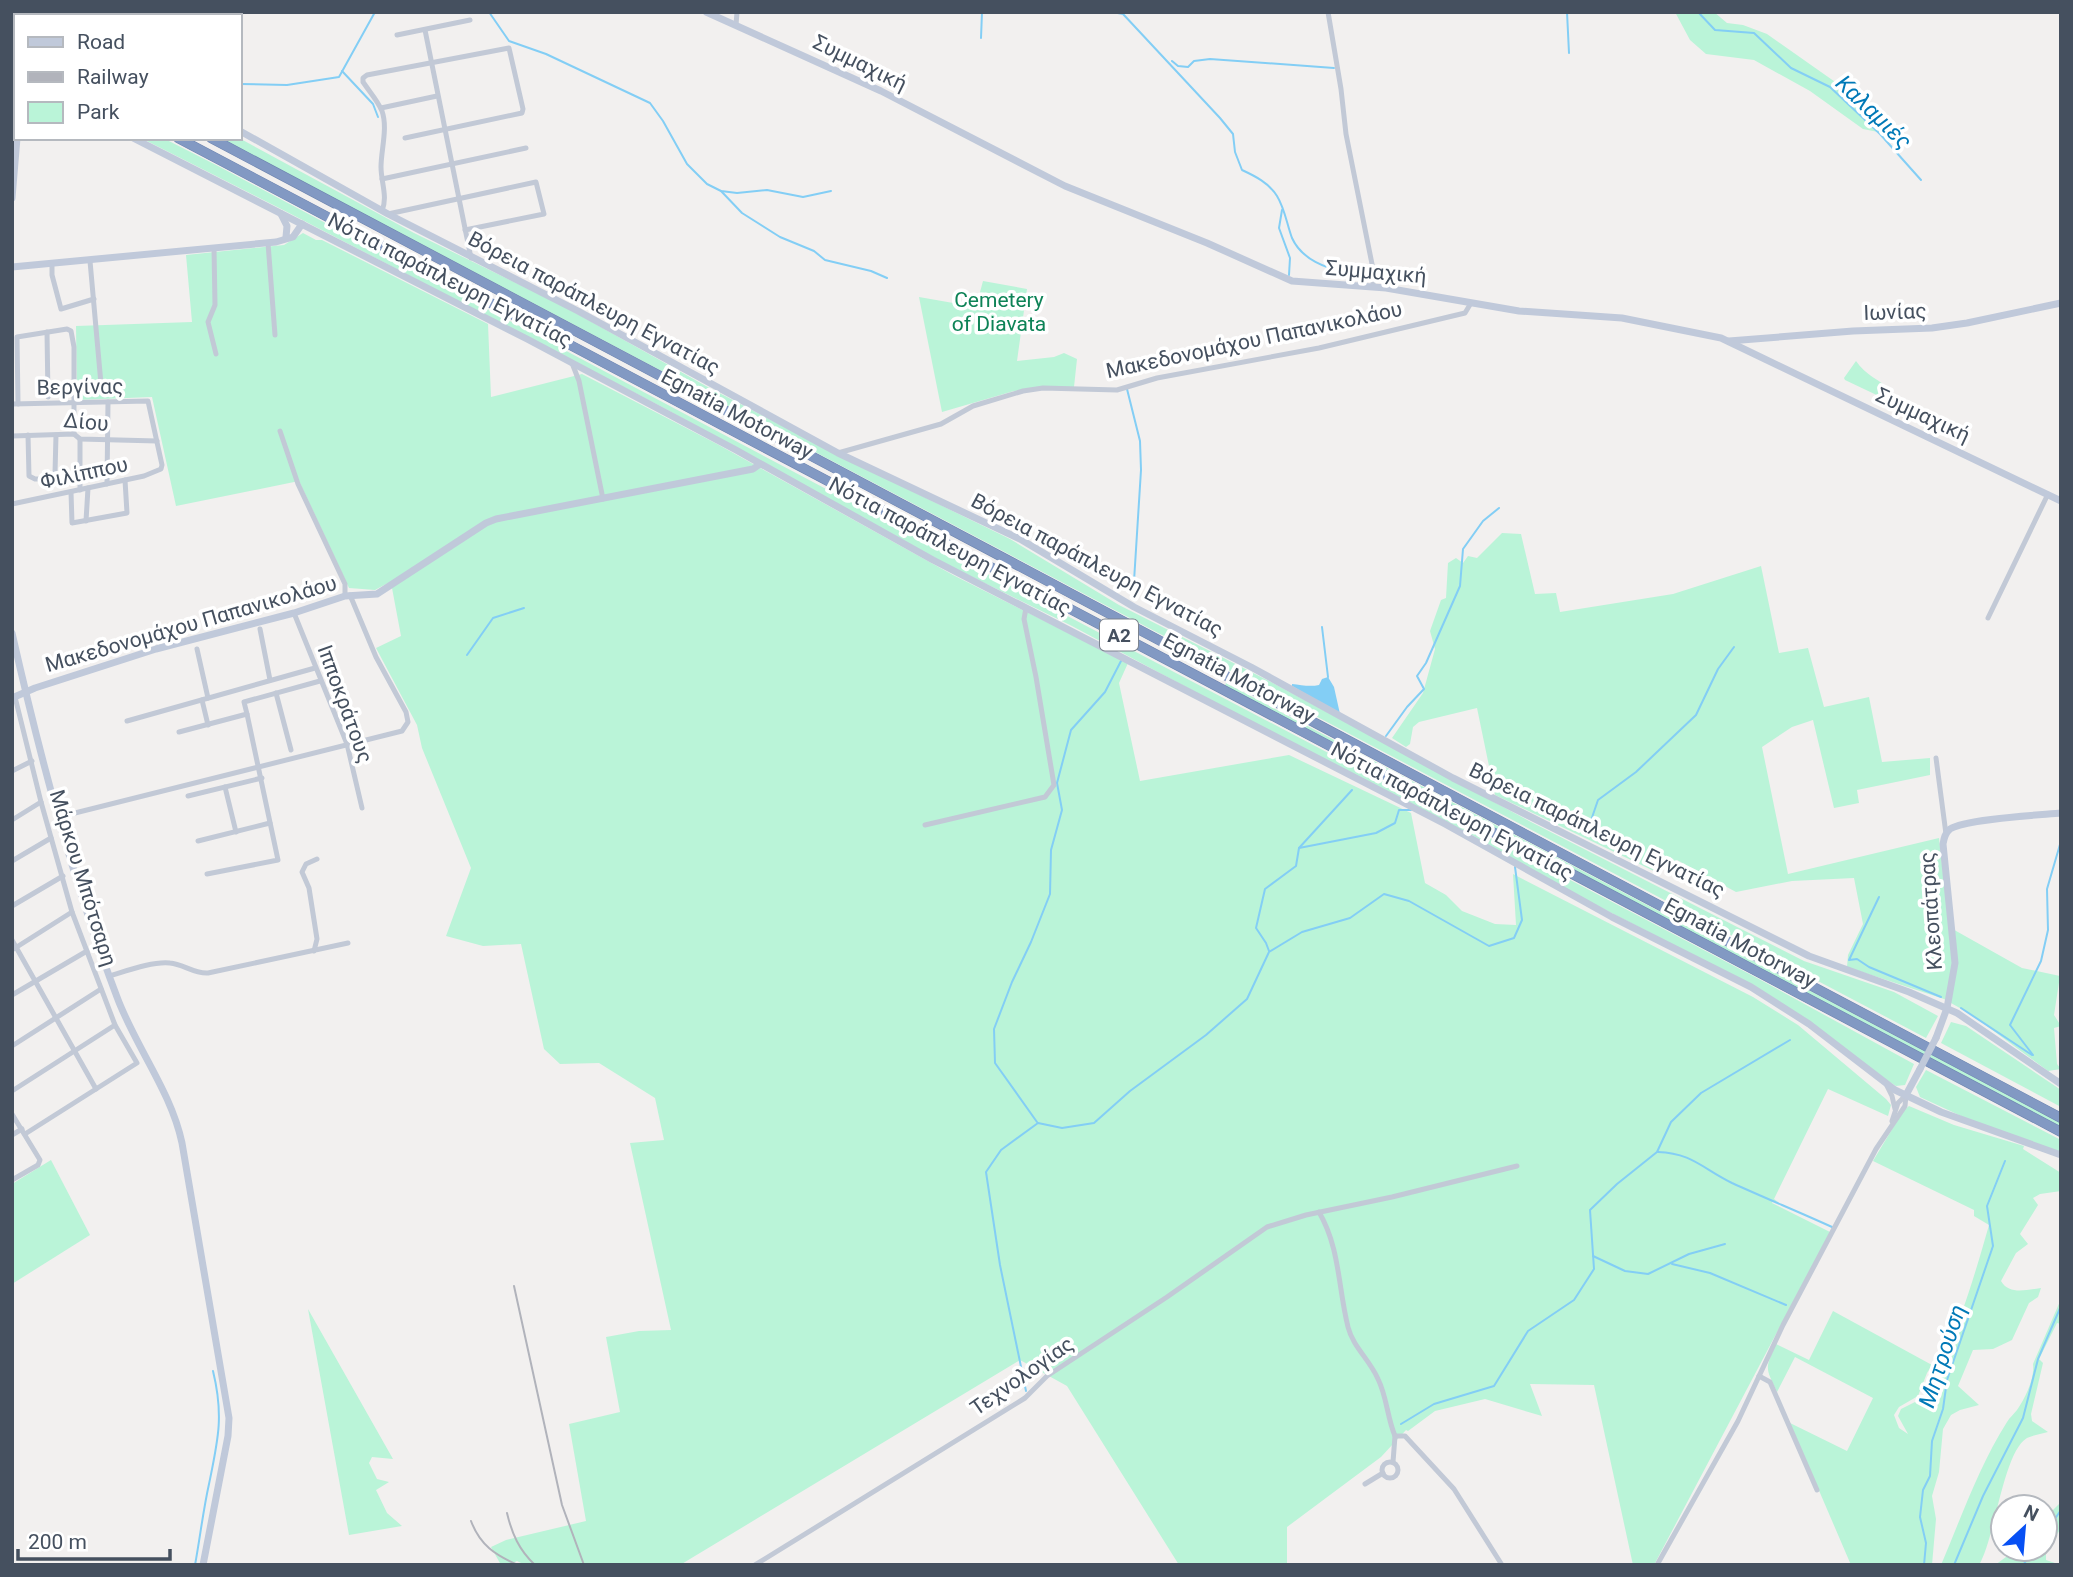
<svg xmlns="http://www.w3.org/2000/svg" width="2073" height="1577" font-family="Roboto,sans-serif">
<style>
.green{fill:#baf4d8}
.water{fill:#83cef5}
.lines{fill:none;stroke-linecap:round;stroke-linejoin:round}
.stream{stroke:#83cef5;stroke-width:2}
.highway-casing{stroke:#6d84af;stroke-width:10}
.street{stroke:#c2c9d6;stroke-width:5}
.secondary{stroke:#c0c9da;stroke-width:7}
.highway{stroke:#8299c3;stroke-width:9}
.rail{stroke:#b1b3bb;stroke-width:2}
.secondary-bridge{stroke:#c0c9da;stroke-width:7}
.labels{text-anchor:middle;stroke-width:7;stroke-linejoin:round;paint-order:stroke}
.shield{fill:#fff;stroke:#7d848f;stroke-width:2}
.shield-label{font-size:19px;font-weight:bold;fill:#45505f}
.street-label{font-size:21px;fill:#45505f;stroke:#fff}
.park-label{font-size:21px;fill:#0e8357;stroke:#fff}
.water-label{font-size:23px;font-style:italic;fill:#0079b7;stroke:#fff}
</style>
<rect width="100%" height="100%" fill="#f2f0ef"/>
<!-- green -->
<g class="green">
<path d="M1675 12H1714L1727 23 1743 25 1767 34 1848 91 1883 133 1863 129 1810 91 1754 60 1706 54 1690 40Z"/>
<path d="M141 138H163L218 166 894 525 1757 978 1914 1064 1905 1085 1896 1086 1861 1064 1738 978 1561 887 1472 835 1354 777 1072 626 946 564 664 408 289 213Z"/>
<path d="M220 138H239L414 233 565 307 706 386 842 457 1010 539 1119 605 1271 682 1531 822 1804 961 1894 992 1938 1016 1926 1038Z"/>
<path d="M303 233 316 240H322L488 324 491 397 582 374 717 444 953 575 1128 663 1119 683 1140 781 1289 755 1411 813 1425 883 1446 895 1462 911 1495 924 1516 925 1513 874 1753 997 1798 1025 1886 1099 1891 1105 1888 1116 1828 1089 1774 1199 1778 1202 1773 1201 1772 1203 1830 1232 1654 1565H1633L1594 1385 1530 1384 1542 1416 1485 1399 1435 1411 1408 1431 1406 1430 1381 1457 1287 1527V1565H1179L1067 1386 1020 1360 680 1565H525L517 1561 509 1565H501L491 1547 506 1540 586 1521 569 1424 620 1412 606 1337 639 1331 671 1330 630 1143 664 1140 655 1098 599 1063 560 1064 544 1049 521 944 483 946 446 936 471 868 422 748 417 725 376 648 401 636 392 588 388 583 375 590 349 588 299 481 176 506 152 397 77 400 76 326 192 322 186 255 284 245Z"/>
<path d="M983 281 1027 289 1017 361 1054 357 1064 353 1077 359 1074 387 1014 391 942 412 919 297 976 307Z"/>
<path d="M1856 361C1865 375 1880 380 1892 391L1885 399 1845 380 1844 378Z"/>
<path d="M1502 533 1521 534 1535 594 1556 593 1560 612 1673 594 1761 566 1779 653 1808 648 1824 707 1869 697 1882 762 1930 758V775L1857 790 1859 803 1834 808 1813 720 1792 727 1762 747 1788 874 1939 838 1949 927 2022 968 2060 976 2054 1015 2061 1026 2054 1028 2057 1064 2061 1069 2048 1071 1972 1015 1944 999 1847 967 1848 955 1863 924 1854 878 1792 881 1736 892 1677 860 1656 872 1495 795 1477 708 1419 722 1413 727 1410 744 1406 747 1392 738 1423 693 1435 649 1430 631 1441 600 1446 598 1448 563 1456 558 1463 563 1468 556 1477 558Z"/>
<path d="M1226 683 2061 1123V1127L1225 686Z"/>
<path d="M1951 1022 1966 1026 2061 1090V1107L1941 1043Z"/>
<path d="M1926 1070 2061 1140V1153L1974 1122 1920 1097 1916 1087Z"/>
<path d="M1909 1106 1954 1125 2024 1146 2023 1149 2061 1173V1191L2040 1194 2033 1198 2038 1205 2020 1234 2028 1244 2016 1253 2001 1281C2009 1295 2026 1290 2041 1288L2038 1297 2029 1303 2012 1340 1993 1349 1973 1350 1958 1386 1979 1405 1960 1410 1951 1415 1943 1429 1939 1472 1932 1496 1936 1519 1932 1565H1851L1790 1423 1847 1451 1873 1398 1795 1357 1777 1392C1765 1367 1765 1369 1776 1344L1809 1360 1833 1311 1932 1365 1927 1373 1918 1396 1899 1407 1894 1415 1899 1428 1908 1434 1898 1416 1901 1409 1925 1397C1929 1381 1937 1373 1943 1358 1962 1319 1977 1267 1989 1225L1974 1216V1210L1873 1161 1903 1111Z"/>
<path d="M51 1160 90 1235 12 1284V1184Z"/>
<path d="M2061 1299V1324L2057 1323 2039 1359 2043 1363 2031 1414 2032 1421 2048 1432C2041 1434 2033 1435 2027 1438 2003 1452 1995 1539 1979 1565H1941C1961 1518 1979 1466 2007 1422 2010 1417 2014 1414 2017 1410 2025 1399 2035 1378 2033 1364Z"/>
<path d="M308 1309 393 1459 372 1457 369 1463 377 1479 389 1482 376 1490 387 1513 402 1526 349 1535Z"/>
<path d="M2061 1502V1528L2046 1552V1560L2061 1565H1995L2017 1549H2045V1518Z"/>
</g>
<!-- water -->
<path class="water" d="M1328 677 1334 687 1340 714 1292 686V684C1301 685 1310 687 1319 685L1322 679Z"/>
<g class="lines">
<!-- stream -->
<g class="stream">
<path d="M415 12H419"/>
<path d="M489 12 509 41 546 54 650 103 663 121 687 164 707 184 721 191 737 193 767 190 803 197 831 191"/>
<path d="M1112 12 1123 14 1220 118 1233 134 1235 152 1242 170C1255 176 1269 183 1277 196 1285 209 1287 225 1292 238 1302 260 1326 268 1347 273"/>
<path d="M1567 12 1569 53"/>
<path d="M1698 12 1715 30 1754 33 1791 68 1830 87 1880 134 1921 180"/>
<path d="M981 38 982 12"/>
<path d="M1172 61 1178 66 1188 67 1194 61 1210 59 1334 68"/>
<path d="M342 71 373 104 378 117"/>
<path d="M240 84 287 85 339 77 375 12"/>
<path d="M721 191 742 213 780 237 814 251 825 260 871 271 887 278"/>
<path d="M1282 210 1279 228 1290 258 1289 275"/>
<path d="M1127 389 1140 441 1141 470 1133 597"/>
<path d="M1322 627 1328 677"/>
<path d="M467 655 493 618 524 608"/>
<path d="M1386 736 1407 707 1424 689 1417 676 1426 663 1460 586 1463 549 1483 521 1499 508"/>
<path d="M1586 835 1598 800 1636 772 1696 715 1718 669 1734 647"/>
<path d="M1299 848 1376 833 1395 823 1399 810H1411"/>
<path d="M1879 897 1849 960 1857 959 1869 967 1941 997"/>
<path d="M1269 951 1266 943 1256 928 1265 889 1296 866 1299 848 1352 790"/>
<path d="M1961 1008 2032 1055"/>
<path d="M2033 1055 2010 1025 2041 961 2048 930 2047 889 2061 841"/>
<path d="M1037 1122 995 1063 994 1029 1012 982 1031 942 1050 894 1051 850 1062 810 1057 783 1071 730 1105 692 1121 661"/>
<path d="M1658 1152C1692 1153 1703 1169 1732 1183 1765 1198 1799 1212 1832 1227"/>
<path d="M1593 1256 1625 1271 1648 1274 1689 1254 1725 1244"/>
<path d="M1672 1264 1710 1273 1786 1305"/>
<path d="M1026 1391 1000 1265 986 1172 1001 1150 1038 1123 1062 1128 1094 1123 1130 1091 1206 1035 1247 999 1269 952 1302 932 1350 918 1384 894 1409 901 1489 946 1514 938 1522 920 1515 867"/>
<path d="M1401 1424 1434 1404 1494 1386 1528 1331 1574 1300 1594 1269 1590 1210 1617 1184 1657 1152 1671 1122 1701 1093 1790 1040"/>
<path d="M2045 1533 2061 1510"/>
<path d="M195 1565C200 1538 203 1511 209 1484 218 1440 224 1416 213 1371"/>
<path d="M1924 1565 1926 1543 1920 1517 1923 1490 1930 1476 1932 1441 1943 1409 1947 1380 1993 1246 1987 1206 2005 1161"/>
<path d="M1954 1565 1983 1496 2023 1418 2038 1359 2061 1306"/>
<path d="M2023 1565 2035 1549"/>
</g>
<defs>
<g id="highway">
<path d="M12 54 16 55"/>
<path d="M12 68 16 69"/>
<path d="M178 138 2061 1132"/>
<path d="M211 138 2061 1118"/>
</g>
</defs>
<!-- highway casing -->
<use href="#highway" class="highway-casing"/>
<!-- street -->
<g class="street">
<path d="M176 12V16"/>
<path d="M1328 12 1341 89 1346 134 1373 269V286"/>
<path d="M228 16V12"/>
<path d="M736 25 737 12"/>
<path d="M12 28 16 29"/>
<path d="M425 30 471 258"/>
<path d="M397 35 470 20"/>
<path d="M381 108 437 96"/>
<path d="M382 179 526 148"/>
<path d="M382 211C388 197 381 182 381 167 381 150 388 128 382 111 378 101 369 91 363 82V78L367 75 509 48 523 109 522 113 405 138"/>
<path d="M388 214 536 182 544 214 465 230"/>
<path d="M268 243 275 335"/>
<path d="M214 248 215 305 208 322 216 354"/>
<path d="M90 261 101 384"/>
<path d="M52 264V275L61 309 94 299"/>
<path d="M47 332 48 397"/>
<path d="M572 363 579 381 603 499"/>
<path d="M12 404 148 401 162 465 161 469 144 476 12 504"/>
<path d="M18 404 17 337 67 329 71 331 74 347V434"/>
<path d="M280 431 298 484 345 584V596"/>
<path d="M28 435 29 476 35 479H50L55 473 56 435"/>
<path d="M12 436 74 434 80 439 157 441"/>
<path d="M838 453 941 424 973 406 1023 391 1043 388 1117 390 1157 378 1319 348 1465 313 1471 303"/>
<path d="M107 484 108 402"/>
<path d="M80 490V439"/>
<path d="M71 492 72 523 127 513 125 480"/>
<path d="M86 521 88 488"/>
<path d="M294 613 347 744 362 808"/>
<path d="M1988 618 2048 494"/>
<path d="M260 629 270 680"/>
<path d="M197 649 208 698"/>
<path d="M276 693 291 750"/>
<path d="M15 697 41 802 72 912 115 1025 137 1063 25 1134"/>
<path d="M202 700 208 725"/>
<path d="M127 721 315 668"/>
<path d="M179 732 247 714 244 702 320 681"/>
<path d="M1936 758 1946 834"/>
<path d="M12 771 32 761"/>
<path d="M225 787 236 832"/>
<path d="M188 796 262 778"/>
<path d="M59 817 402 731 408 722 406 712 376 657 350 595"/>
<path d="M12 820 41 802"/>
<path d="M925 825 1045 797 1054 785 1036 677 1024 619 1026 608"/>
<path d="M198 841 270 823"/>
<path d="M12 861 51 838"/>
<path d="M207 874 278 860 247 714"/>
<path d="M12 906 63 876"/>
<path d="M12 940 96 1089"/>
<path d="M12 950 72 912"/>
<path d="M314 951 317 939 309 888 302 872 306 864 317 859"/>
<path d="M109 976C126 971 153 961 170 963 183 964 194 974 208 973L348 943"/>
<path d="M12 995 87 951"/>
<path d="M12 1046 101 989"/>
<path d="M1887 1086 1892 1096 1895 1109"/>
<path d="M12 1091 115 1025"/>
<path d="M12 1114 40 1160 38 1165 12 1180"/>
<path d="M1892 1121 1898 1103 1906 1095"/>
<path d="M12 1135 22 1129"/>
<path d="M1319 1212C1340 1248 1338 1287 1348 1327 1353 1347 1370 1360 1378 1379 1387 1397 1387 1417 1395 1436H1405L1454 1489 1502 1565"/>
<path d="M1759 1376 1770 1382 1817 1490"/>
<path d="M1393 1462 1395 1436"/>
<circle cx="1390" cy="1470" r="8"/>
<path d="M1365 1484 1383 1473"/>
<path d="M755 1565 1025 1398 1047 1376 1167 1297 1267 1227 1306 1215 1392 1197 1517 1166"/>
<path d="M1657 1565 1738 1421 1783 1325 1876 1149 1905 1106 1906 1095"/>
</g>
<!-- secondary -->
<g class="secondary">
<path d="M706 12 881 91 1065 186 1207 243 1292 281 1386 288 1519 311 1622 318 1721 338 2061 501"/>
<path d="M20 16V12"/>
<path d="M25 16 26 12"/>
<path d="M39 16V12"/>
<path d="M12 40 16 41"/>
<path d="M12 124 15 90"/>
<path d="M240 131 388 214 578 311 838 453 1020 539 1134 607 1251 667 1453 778 1809 956 1909 992 1957 1013 2061 1084"/>
<path d="M133 138 527 339 736 450 933 560 1445 824 1612 917 1751 987 1809 1024 1895 1090 1941 1112 2061 1155"/>
<path d="M12 198 17 138"/>
<path d="M281 214 287 226 286 237"/>
<path d="M12 267 276 242 293 237 302 224"/>
<path d="M1729 341 1853 331 1932 328 1967 323 2061 303"/>
<path d="M12 633C40 756 72 879 117 997 135 1046 171 1091 182 1143L229 1418 228 1436 203 1565"/>
<path d="M12 698 35 688 156 649 294 613 345 596 377 594 486 523 496 519 753 469 760 464"/>
<path d="M1936 1038 1947 1008 1955 963 1943 844C1944 838 1945 833 1950 829 1964 819 2040 815 2061 813"/>
<path d="M1906 1095 1920 1069"/>
</g>
<!-- highway -->
<use href="#highway" class="highway"/>
<!-- rail -->
<g class="rail">
<path d="M514 1286 562 1505 584 1565"/>
<path d="M507 1513C512 1534 519 1550 535 1565"/>
<path d="M471 1521C480 1545 495 1555 518 1565"/>
</g>
<!-- secondary-bridge -->
<g class="secondary-bridge">
<path d="M15 90 16 76"/>
<path d="M1920 1069 1936 1038"/>
</g>
</g>
<g class="labels">
<!-- shield labels -->
<rect class="shield" x="1100" y="619.5" width="38" height="31" rx="5"/>
<g class="shield-label">
<text x="1119" y="642">Α2</text>
</g>
<!-- street labels -->
<g class="street-label">
<text transform="translate(860 63) rotate(26)" y="7">Συμμαχική</text>
<text transform="translate(1376 272) rotate(5)" y="7">Συμμαχική</text>
<text transform="translate(450 280) rotate(27)" y="7">Νότια παράπλευρη Εγνατίας</text>
<text transform="translate(594 303) rotate(28)" y="7">Βόρεια παράπλευρη Εγνατίας</text>
<text transform="translate(1895 312) rotate(-2)" y="7">Ιωνίας</text>
<text transform="translate(1254 340) rotate(-12)" y="7">Μακεδονομάχου Παπανικολάου</text>
<text transform="translate(80 387) rotate(-1)" y="7">Βεργίνας</text>
<text transform="translate(737 414) rotate(28)" y="7">Egnatia Motorway</text>
<text transform="translate(1923 415) rotate(25)" y="7">Συμμαχική</text>
<text transform="translate(86 422) rotate(5)" y="7">Δίου</text>
<text transform="translate(84 473) rotate(-12)" y="7">Φιλίππου</text>
<text transform="translate(950 546) rotate(28)" y="7">Νότια παράπλευρη Εγνατίας</text>
<text transform="translate(1097 565) rotate(28)" y="7">Βόρεια παράπλευρη Εγνατίας</text>
<text transform="translate(191 624) rotate(-16)" y="7">Μακεδονομάχου Παπανικολάου</text>
<text transform="translate(1239 678) rotate(28)" y="7">Egnatia Motorway</text>
<text transform="translate(345 704) rotate(70)" y="7">Ιπποκράτους</text>
<text transform="translate(1452 811) rotate(28)" y="7">Νότια παράπλευρη Εγνατίας</text>
<text transform="translate(1597 830) rotate(26)" y="7">Βόρεια παράπλευρη Εγνατίας</text>
<text transform="translate(83 878) rotate(73)" y="7">Μάρκου Μπότσαρη</text>
<text transform="translate(1931 911) rotate(-94)" y="7">Κλεοπάτρας</text>
<text transform="translate(1740 943) rotate(28)" y="7">Egnatia Motorway</text>
<text transform="translate(1022 1376) rotate(-35)" y="7">Τεχνολογίας</text>
</g>
<!-- park labels -->
<g class="park-label">
<text x="999" y="307">Cemetery<tspan x="999" dy="24">of Diavata</tspan></text>
</g>
<!-- water labels -->
<g class="water-label">
<text transform="translate(1874 112) rotate(44)" y="8">Καλαμιές</text>
<text transform="translate(1942 1356) rotate(-72)" y="8">Μητρούση</text>
</g>
</g>
<!-- border -->
<rect width="2073" height="1577" fill="none" stroke="#45505f" stroke-width="28"/>
<!-- legend -->
<rect x="14" y="14" width="228" height="126" fill="#ffffff" stroke="#b5b9bf" stroke-width="2"/>
<rect x="28" y="37" width="35" height="10" fill="#c0c9da" stroke="#b5b9bf" stroke-width="2"/>
<text x="77" y="49" font-size="21" fill="#45505f">Road</text>
<rect x="28" y="72" width="35" height="10" fill="#b1b3bb" stroke="#b5b9bf" stroke-width="2"/>
<text x="77" y="84" font-size="21" fill="#45505f">Railway</text>
<rect x="28" y="102" width="35" height="21" fill="#baf4d8" stroke="#b5b9bf" stroke-width="2"/>
<text x="77" y="119" font-size="21" fill="#45505f">Park</text>
<!-- north arrow -->
<g transform="translate(2024 1528) rotate(26)"><circle r="33" fill="#ffffff" stroke="#b5b9bf" stroke-width="2"/>
<path d="M0-5L12 26L0 18L-12 26Z" fill="#0750f4"/>
<text y="-10" font-size="19" font-weight="bold" text-anchor="middle" fill="#45505f">N</text>
</g>
<!-- scale -->
<path d="M18 1549v10h152v-10" fill="none" stroke="#45505f" stroke-width="3.5"/>
<text x="28" y="1549" font-size="21" fill="#45505f" stroke="#ffffff" stroke-width="5" paint-order="stroke">200 m</text>
</svg>
